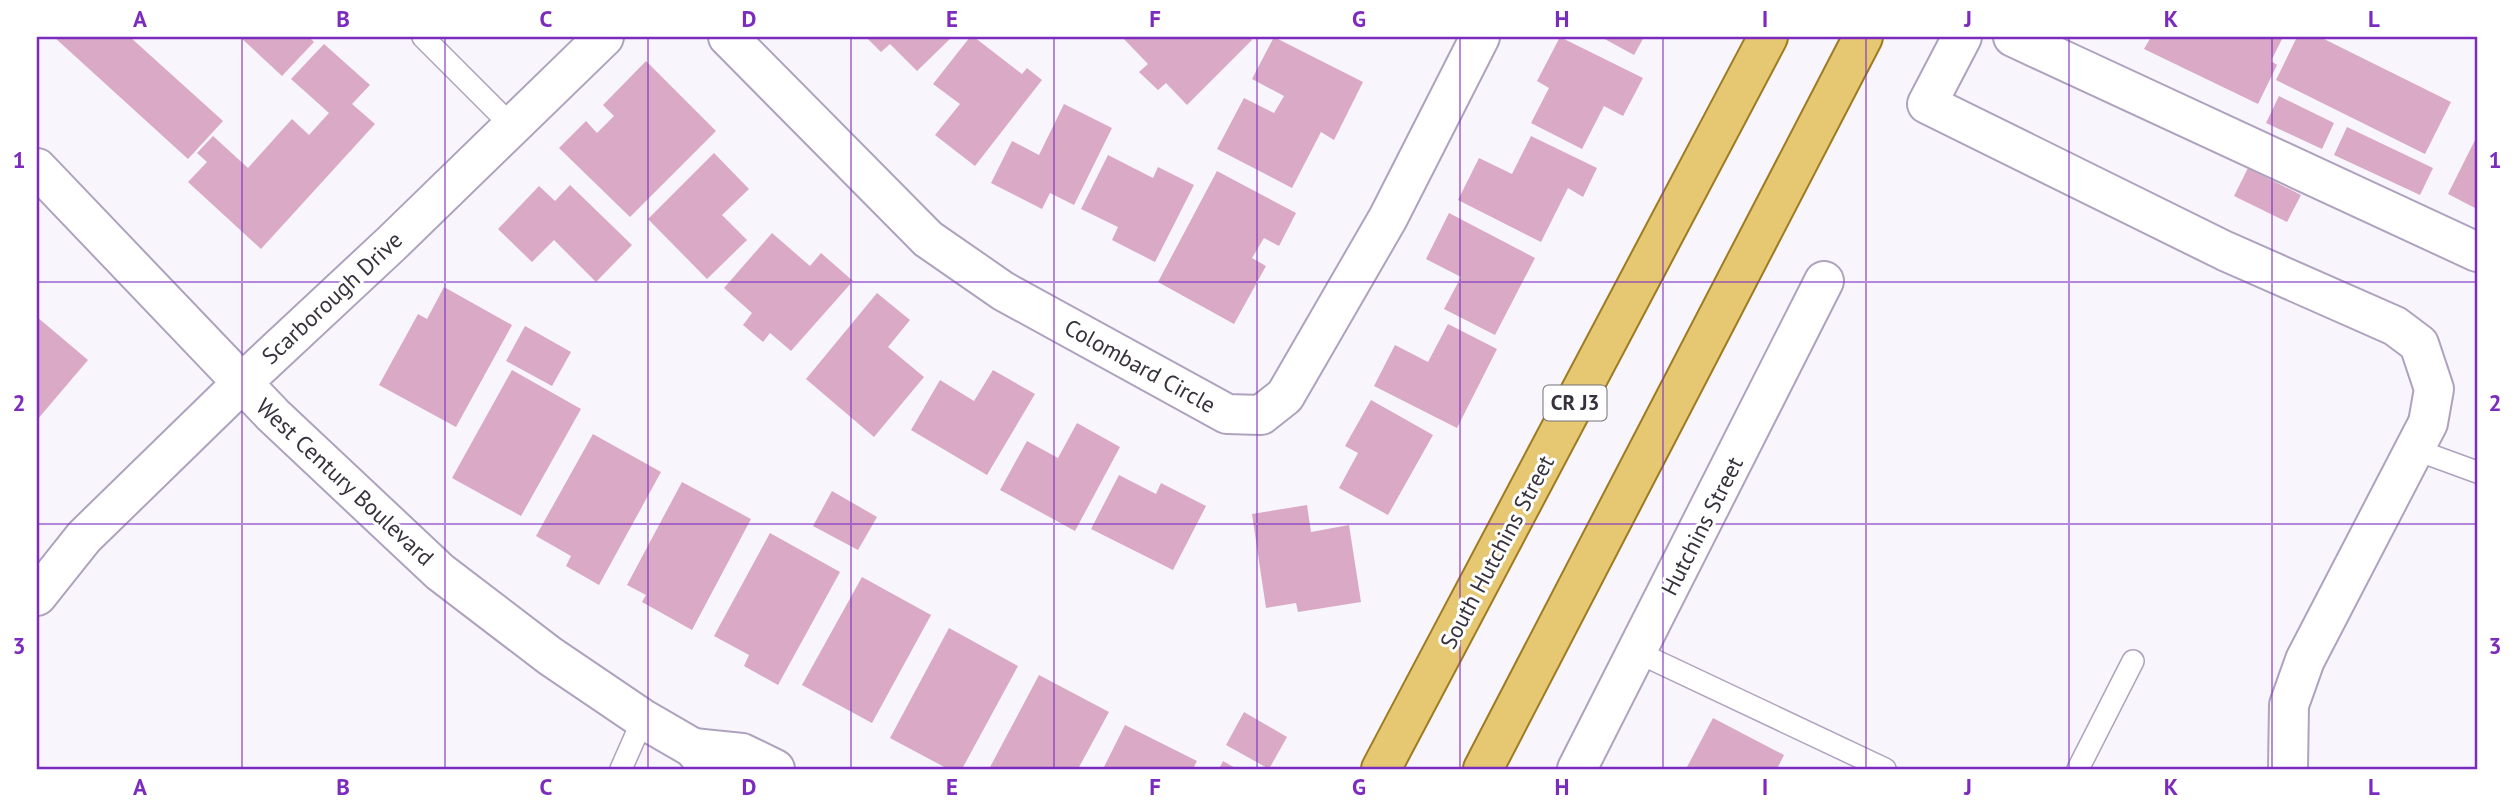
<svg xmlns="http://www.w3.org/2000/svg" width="2514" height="806" font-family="'PT Sans',sans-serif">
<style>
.building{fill:#d9a9c5}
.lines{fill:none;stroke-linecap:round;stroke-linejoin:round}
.service-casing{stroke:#afa2be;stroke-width:24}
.minor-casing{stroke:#afa2be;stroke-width:42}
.tertiary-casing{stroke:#afa2be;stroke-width:42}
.primary-casing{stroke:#9e7b22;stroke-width:42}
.service{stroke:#fff;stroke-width:21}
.minor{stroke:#fff;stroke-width:38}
.tertiary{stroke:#fff;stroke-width:38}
.primary{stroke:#e6c772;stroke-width:38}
.grid{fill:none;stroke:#7b2cbf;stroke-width:2;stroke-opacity:0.55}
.labels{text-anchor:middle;stroke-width:6;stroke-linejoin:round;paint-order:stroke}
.shield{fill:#fff;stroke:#737077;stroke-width:2}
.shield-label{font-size:21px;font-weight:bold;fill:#37323d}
.street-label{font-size:23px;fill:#37323d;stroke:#fff}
.neatline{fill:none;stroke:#7b2cbf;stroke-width:2.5}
.grid-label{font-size:23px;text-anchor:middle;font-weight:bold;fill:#7b2cbf}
</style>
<rect width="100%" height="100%" fill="#f8f6fc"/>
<!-- building -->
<g class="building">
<path d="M54 37H130L223 121 188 159Z"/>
<path d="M240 37H309L314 42 282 76Z"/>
<path d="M866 37H952L917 71 890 44 881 52Z"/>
<path d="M970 37H974L1022 74 1027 68 1042 80 975 166 935 135 960 104 933 84Z"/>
<path d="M1125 37H1250L1252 40 1187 105 1166 83 1158 90 1139 72 1148 64 1123 38Z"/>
<path d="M1274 37 1363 82 1334 140 1321 132 1292 188 1217 149 1244 98 1274 113 1284 96 1252 79Z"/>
<path d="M1560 37 1643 78 1623 116 1604 106 1582 149 1531 123 1549 88 1537 81Z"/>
<path d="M1601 37H1644L1634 55Z"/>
<path d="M2151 37H2277L2282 39 2271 61 2277 65 2258 104 2144 49Z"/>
<path d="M2297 37H2320L2451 102 2425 154 2276 80Z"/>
<path d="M324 44 370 85 352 104 375 124 261 249 188 182 207 162 197 153 213 136 248 168 292 119 309 135 329 113 291 79Z"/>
<path d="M646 61 716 131 630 217 559 148 586 121 597 133 614 116 603 105Z"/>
<path d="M2279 96 2334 123 2322 149 2266 123Z"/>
<path d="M1064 104 1112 128 1074 205 1050 193 1042 209 991 183 1012 141 1039 155Z"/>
<path d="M2347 127 2433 168 2420 195 2334 155Z"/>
<path d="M1531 136 1597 168 1583 197 1568 188 1541 242 1458 200 1479 158 1512 174Z"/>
<path d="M2477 136V209L2448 194Z"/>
<path d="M714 153 749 189 722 215 747 240 707 279 648 219Z"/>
<path d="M1108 155 1153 178 1158 167 1194 185 1155 262 1112 240 1118 227 1081 209Z"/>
<path d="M2248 168 2301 195 2287 222 2234 196Z"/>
<path d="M1217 171 1296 213 1279 246 1264 238 1252 258 1266 266 1234 324 1158 282Z"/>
<path d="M570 185 632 245 596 282 554 240 532 262 498 229 539 186 555 201Z"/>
<path d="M1449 213 1535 258 1495 335 1444 309 1461 277 1426 259Z"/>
<path d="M772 233 810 266 821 253 853 281 791 351 770 333 763 342 743 325 752 313 724 288Z"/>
<path d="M444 287 512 325 456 427 379 385 418 314 427 319Z"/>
<path d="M877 293 910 320 888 347 924 377 874 437 806 379Z"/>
<path d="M37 317 88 360 37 420Z"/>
<path d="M1448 324 1497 349 1457 428 1374 386 1395 345 1428 362Z"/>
<path d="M525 326 571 352 552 386 506 361Z"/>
<path d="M512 370 581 409 521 516 452 478Z"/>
<path d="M993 370 1035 394 987 475 911 430 940 380 974 401Z"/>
<path d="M1371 400 1433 435 1388 515 1339 488 1358 453 1345 446Z"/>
<path d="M1077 423 1120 447 1075 531 1000 490 1027 441 1058 458Z"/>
<path d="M593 434 661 472 599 585 566 566 571 556 536 536Z"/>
<path d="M1119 475 1156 494 1161 483 1206 506 1173 570 1091 529Z"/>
<path d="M682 482 751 519 692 630 642 602 646 595 627 585Z"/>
<path d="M832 491 877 517 858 550 813 526Z"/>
<path d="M1307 505 1311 532 1349 525 1361 602 1298 612 1296 603 1266 608 1252 514Z"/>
<path d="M770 533 840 572 778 685 744 666 749 655 714 636Z"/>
<path d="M862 577 931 615 872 723 802 685Z"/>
<path d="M949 628 1018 666 962 769H948L890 738Z"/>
<path d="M1039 675 1109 712 1078 769H989Z"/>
<path d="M1244 712 1287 737 1269 769 1226 745Z"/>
<path d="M1713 718 1784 755 1777 769H1686Z"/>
<path d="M1125 725 1197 761 1193 769H1103Z"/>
<path d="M1223 761 1237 769H1219Z"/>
</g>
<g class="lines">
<defs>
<g id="service">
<path d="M423 37 512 126"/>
<path d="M2414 449 2477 472"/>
<path d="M1637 652 1885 769"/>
<path d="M621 769 643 719"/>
<path d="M2078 769 2133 661"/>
</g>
<g id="minor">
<path d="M728 37 928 239 1003 291 1227 414 1261 415 1285 396 1388 218 1480 37"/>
<path d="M1962 37 1927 104 2225 251 2395 326 2419 344 2434 389 2428 423 2305 660 2289 705 2288 769"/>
<path d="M2013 37 2477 252"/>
<path d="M37 596 84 537 242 383 392 243 604 37"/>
<path d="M1577 769 1824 281"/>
</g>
<g id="tertiary">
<path d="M37 168 273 415 440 572 550 656 643 719 693 748 710 769"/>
<path d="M693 748 742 753 775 769"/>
</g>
<g id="primary">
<path d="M1381 769 1768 37"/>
<path d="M1483 769 1863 37"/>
</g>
</defs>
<!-- service casing -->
<use href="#service" class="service-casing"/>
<!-- minor casing -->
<use href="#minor" class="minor-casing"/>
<!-- tertiary casing -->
<use href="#tertiary" class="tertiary-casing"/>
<!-- primary casing -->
<use href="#primary" class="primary-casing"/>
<!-- service -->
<use href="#service" class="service"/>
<!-- minor -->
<use href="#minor" class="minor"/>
<!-- tertiary -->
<use href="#tertiary" class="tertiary"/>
<!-- primary -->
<use href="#primary" class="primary"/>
</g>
<!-- grid -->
<path class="grid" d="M242 37V769M445 37V769M648 37V769M851 37V769M1054 37V769M1257 37V769M1460 37V769M1663 37V769M1866 37V769M2069 37V769M2272 37V769M37 282H2477M37 524H2477"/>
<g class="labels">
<!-- shield labels -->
<rect class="shield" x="1543.5" y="385.5" width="63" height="35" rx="5"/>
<g class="shield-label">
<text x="1575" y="410">CR J3</text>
</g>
<!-- street labels -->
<g class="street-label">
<text transform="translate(332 298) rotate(-43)" y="8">Scarborough Drive</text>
<text transform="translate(1140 366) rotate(29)" y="8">Colombard Circle</text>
<text transform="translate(345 482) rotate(43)" y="8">West Century Boulevard</text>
<text transform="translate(1702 526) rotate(-63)" y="8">Hutchins Street</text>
<text transform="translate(1497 552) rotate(-62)" y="8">South Hutchins Street</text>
</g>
</g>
<!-- border -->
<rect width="2514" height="806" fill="none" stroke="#ffffff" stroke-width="77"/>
<rect x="38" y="38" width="2438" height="730" class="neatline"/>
<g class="grid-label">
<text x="140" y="27">A</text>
<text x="343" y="27">B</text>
<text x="546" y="27">C</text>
<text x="749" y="27">D</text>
<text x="952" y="27">E</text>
<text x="1155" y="27">F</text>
<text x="1359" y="27">G</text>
<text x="1562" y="27">H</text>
<text x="1765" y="27">I</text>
<text x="1968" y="27">J</text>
<text x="2171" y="27">K</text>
<text x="2374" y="27">L</text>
<text x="19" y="168">1</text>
<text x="2495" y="168">1</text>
<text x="19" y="411">2</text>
<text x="2495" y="411">2</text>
<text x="19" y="654">3</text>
<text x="2495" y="654">3</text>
<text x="140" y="795">A</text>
<text x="343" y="795">B</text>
<text x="546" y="795">C</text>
<text x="749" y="795">D</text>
<text x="952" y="795">E</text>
<text x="1155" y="795">F</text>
<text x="1359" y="795">G</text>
<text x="1562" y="795">H</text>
<text x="1765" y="795">I</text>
<text x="1968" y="795">J</text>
<text x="2171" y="795">K</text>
<text x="2374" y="795">L</text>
</g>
</svg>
